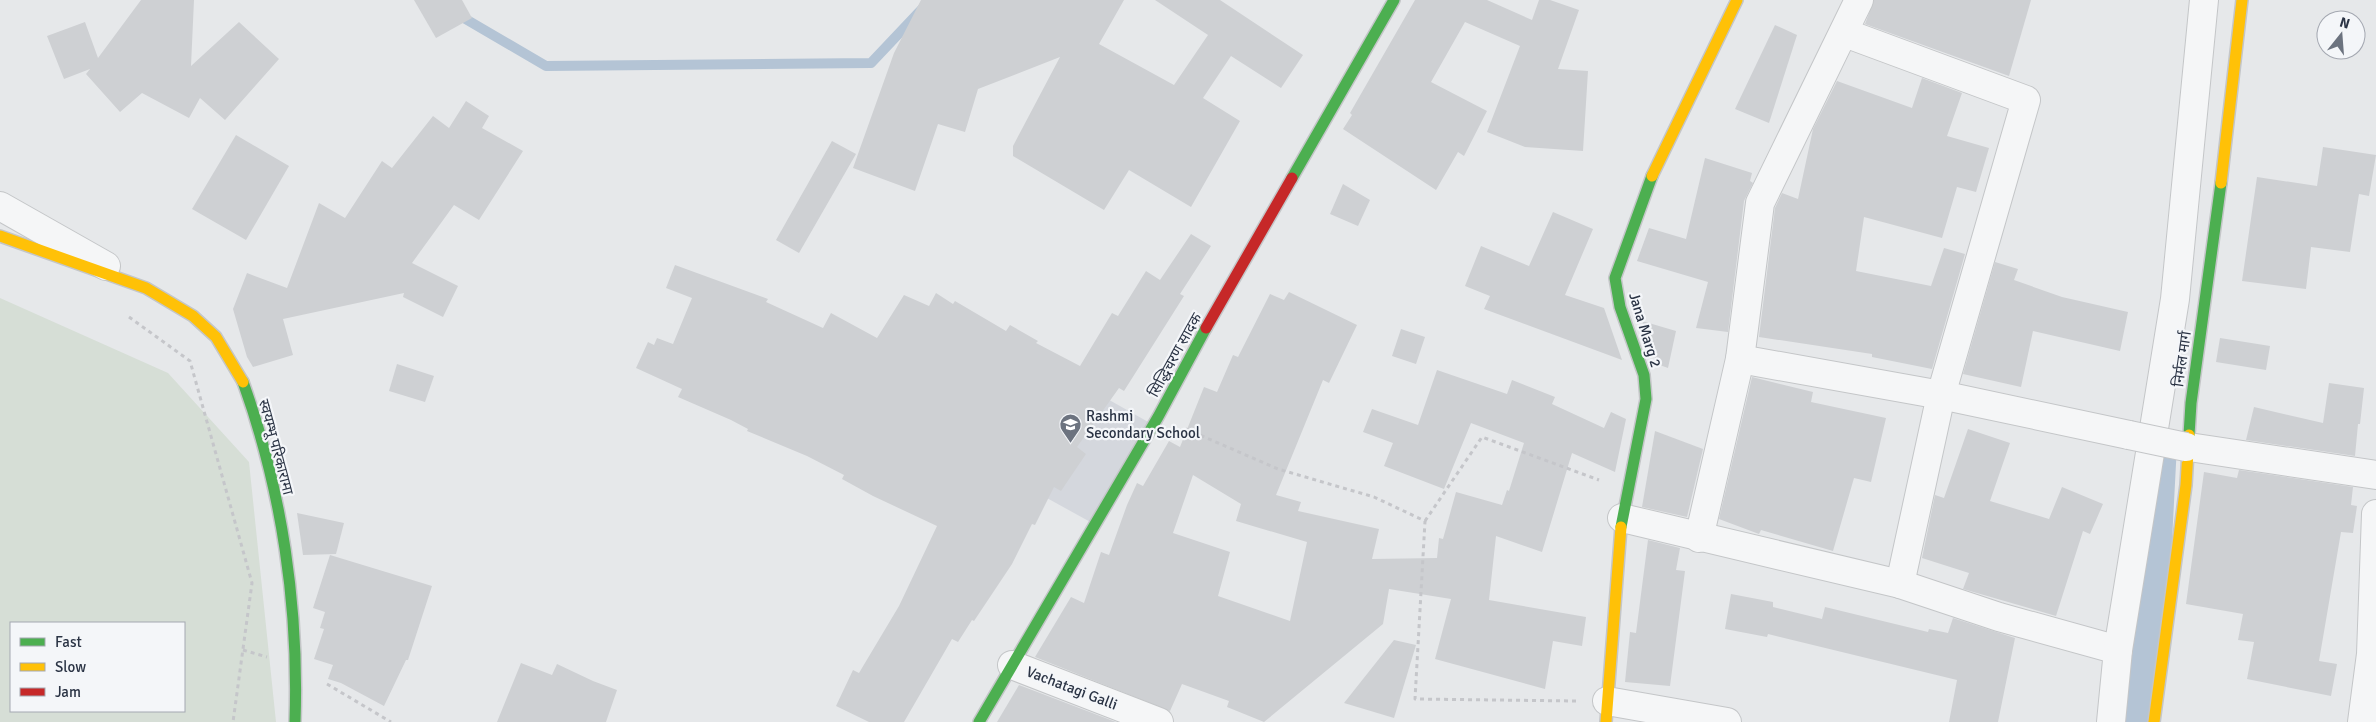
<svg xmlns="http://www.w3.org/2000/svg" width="2376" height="722" font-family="Signika,'Noto Sans Devanagari',sans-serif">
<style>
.built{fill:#d4d7dd}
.green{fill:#d6ded6;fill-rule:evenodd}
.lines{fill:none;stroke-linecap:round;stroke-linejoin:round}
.stream{stroke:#b4c4d5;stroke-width:10}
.canal{stroke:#b4c4d5;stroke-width:34}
.building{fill:#ced0d3;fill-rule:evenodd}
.street-casing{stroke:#c4c6c8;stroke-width:30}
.fast-casing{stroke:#c4c6c8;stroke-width:14}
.slow-casing{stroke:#c4c6c8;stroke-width:14}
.jam-casing{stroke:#c4c6c8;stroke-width:14}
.path{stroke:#c5c6ca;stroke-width:3;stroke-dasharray:4 4;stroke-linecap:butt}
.street{stroke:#f5f6f7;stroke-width:28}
.fast{stroke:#4caf50;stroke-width:11}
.slow{stroke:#ffc107;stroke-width:11}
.jam{stroke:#c62828;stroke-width:11}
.street-bridge-casing{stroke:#c4c6c8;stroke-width:30;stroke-linecap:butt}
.street-bridge{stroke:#f5f6f7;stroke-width:28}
.labels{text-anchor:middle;stroke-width:4.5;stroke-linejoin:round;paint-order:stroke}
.street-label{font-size:15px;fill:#2b3445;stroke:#f4f6f9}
.poi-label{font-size:15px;fill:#2b3445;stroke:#f4f6f9;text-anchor:start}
</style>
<rect width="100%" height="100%" fill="#e6e8ea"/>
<!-- built -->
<path class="built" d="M1081 384 1150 423 1094 524 989 466Z"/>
<!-- green -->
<path class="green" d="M0 298 168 373 249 462 276 722H0ZM11 623H184V711H11Z"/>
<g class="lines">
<!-- stream -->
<path class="stream" d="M457 14 546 66 871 63 923 8 928 0"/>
<!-- canal -->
<path class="canal" d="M2132 722 2154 560 2160 444"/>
</g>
<!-- building -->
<g class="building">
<path d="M141 0H194L191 66 239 22 279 59 225 120 200 98 189 118 142 93 120 112 86 74 90 69 64 79 47 36 85 22 98 58Z"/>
<path d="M414 0H462L472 18 436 38Z"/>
<path d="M921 0H1124L1099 44 1174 85 1208 35 1155 0H1220L1303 55 1281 88 1231 56 1203 98 1240 121 1191 207 1129 170 1104 210 1013 156V146L1060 57 978 89 965 132 938 124 915 191 853 168 894 53Z"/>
<path d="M1415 0H1487L1532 20 1539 0H1550L1579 10 1558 69 1588 71 1583 151 1525 147 1487 132 1520 46 1465 22 1431 82 1487 111 1464 156 1458 152 1436 190 1343 129 1352 115 1350 113Z"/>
<path d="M1874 0H2031L2009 76 1865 24Z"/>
<path d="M1775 25 1797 35 1769 123 1735 109Z"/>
<path d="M1922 78 1962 93 1947 136 1989 148 1976 192 1957 187 1942 238 1864 217 1856 271 1931 286 1944 248 1965 254 1932 369 1872 357V354L1759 337 1775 208 1782 193 1798 199 1813 129 1837 81 1912 108Z"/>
<path d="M466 101 489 116 482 128 523 151 479 220 454 205 412 263 458 286 443 317 403 297 404 293 283 319 293 355 253 367 247 357 233 309 247 273 287 288 319 203 345 218 382 161 392 168 433 116 449 128Z"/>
<path d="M236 135 289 166 246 240 192 209Z"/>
<path d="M832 141 856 154 799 253 776 240Z"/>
<path d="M2323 147 2376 155 2369 196 2359 194 2350 252 2311 247 2306 289 2242 281 2257 177 2317 186Z"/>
<path d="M1705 158 1752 173 1750 181 1753 183 1744 201 1728 332 1696 328 1708 282 1637 261 1649 228 1686 239Z"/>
<path d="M1343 184 1370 200 1358 226 1330 214Z"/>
<path d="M1553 212 1593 229 1565 295 1604 308 1622 360 1484 309 1490 296 1465 286 1481 246 1529 266Z"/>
<path d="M1191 234 1211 246 1180 294 1184 296 1124 391 1119 388 1077 447 1086 454 1061 491 1054 487 1035 525 1032 524 1012 564 974 621 972 620 958 642 952 639 904 722H869L836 706 853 670 859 673 899 606 937 526 873 496 842 479 844 475 807 456 747 431 748 429 731 420 678 397 682 389 636 368 648 342 654 345 657 338 673 344 692 298 666 288 675 265 768 299 766 302 823 328 831 313 877 338 904 295 929 306 936 293 953 304 955 301 1006 331 1010 325 1038 341 1036 343 1080 366 1112 313 1118 316 1146 271 1160 280Z"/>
<path d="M1995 262 2018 269 2014 280 2062 297 2128 312 2120 351 2033 331 2021 387 1963 374Z"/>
<path d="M1289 292 1357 325 1329 383 1323 380 1276 495 1301 502 1298 511 1379 529 1372 559 1437 558 1439 538 1443 539 1456 492 1502 505 1507 490 1509 491 1524 443 1471 423 1444 489 1384 466 1393 443 1363 432 1372 409 1418 425 1437 370 1507 394 1512 380 1555 397 1552 404 1604 428 1611 412 1626 419 1615 472 1572 453 1542 552 1496 536 1489 600 1586 617 1582 646 1553 641 1545 689 1435 659 1451 599 1389 589 1383 624 1264 722 1227 707 1229 701 1182 684 1170 711 1035 657 1071 597 1084 603 1101 552 1109 555 1127 505 1137 483 1143 486 1169 441 1180 447 1204 387 1217 392 1233 355 1238 357 1270 294 1284 300ZM1193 475 1241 504 1236 521 1307 542 1290 621 1218 596 1230 552 1173 533Z"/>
<path d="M1642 321 1676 331 1668 368 1657 364Z"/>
<path d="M1401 329 1425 337 1416 364 1392 356Z"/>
<path d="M2220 338 2270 346 2266 370 2216 362Z"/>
<path d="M397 364 434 376 425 402 389 391Z"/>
<path d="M1752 377 1813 392 1811 402 1886 418 1871 482 1854 478 1833 551 1761 530 1759 534 1719 519Z"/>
<path d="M2329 383 2364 388 2360 424H2358L2355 456 2246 440 2254 407 2323 423Z"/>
<path d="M1968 429 2010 443 1990 501 2049 519 2062 487 2103 504 2090 534 2083 531 2056 616 1963 589 1969 573 1922 558 1935 495 1944 498Z"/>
<path d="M1655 431 1703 449 1687 517 1642 507Z"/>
<path d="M2239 470 2353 487 2351 505 2357 506 2353 533 2341 532 2319 661 2337 664 2331 696 2247 679 2254 642 2238 640 2243 614 2186 604 2204 472 2237 478Z"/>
<path d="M297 513 344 523 336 554 303 555Z"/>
<path d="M1648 540 1680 548 1676 570 1685 571 1670 686 1625 682 1630 632 1636 633Z"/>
<path d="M330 555 432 586 408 660H406L384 706 341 683 328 679 333 665 314 659 324 629 320 628 325 612 313 608Z"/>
<path d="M1731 594 1773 602V607L1822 619 1825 607 1928 632 1929 629 1948 633 1953 618 2015 638 1998 722H1949L1957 680 1768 634 1767 637 1725 629Z"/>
<path d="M1394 640 1416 645 1394 718 1344 703Z"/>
<path d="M521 663 552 675 557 664 593 681 617 690 606 722H497Z"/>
<path d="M1019 685 1116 722H997Z"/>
</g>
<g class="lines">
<defs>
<g id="street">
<path d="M1845 33 2026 100 1941 395 1900 584"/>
<path d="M0 206 106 266"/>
<path d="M1740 359 1941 395 2129 435"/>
<path d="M2189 447 2376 475"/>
<path d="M1622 518 1900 584 1999 617 2118 650 2111 722"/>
<path d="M1699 538 1740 359 1760 203 1859 0"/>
<path d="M2118 650 2175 299 2204 0"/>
<path d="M1012 665 1159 722"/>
<path d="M1607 701 1727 722"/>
<path d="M2362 722 2371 654 2376 514"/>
</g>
<g id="fast">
<path d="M1292 178 1394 0"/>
<path d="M243 382C282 490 299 607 295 722"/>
<path d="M2189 435 2191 403 2221 183"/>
<path d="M1621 527 1646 399 1644 375 1620 307 1615 278 1652 176"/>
<path d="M979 722 1158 417 1206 328"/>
</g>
<g id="slow">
<path d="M1652 176 1737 0"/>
<path d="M2221 183 2242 0"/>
<path d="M0 236 146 288 193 316 216 337 243 382"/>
<path d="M1606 722 1621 527"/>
<path d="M2154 722 2186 485 2189 435"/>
</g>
<path id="jam" d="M1206 328 1292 178"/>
</defs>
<!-- street casing -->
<use href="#street" class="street-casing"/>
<!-- fast casing -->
<use href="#fast" class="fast-casing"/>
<!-- slow casing -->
<use href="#slow" class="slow-casing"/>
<!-- jam casing -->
<use href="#jam" class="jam-casing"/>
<!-- path -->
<g class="path">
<path d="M129 317 190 361 252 583 233 722"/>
<path d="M1186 429 1278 469 1374 497 1425 521 1415 699 1576 701"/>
<path d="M1425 521 1482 437 1599 480"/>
<path d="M243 650 267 657"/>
<path d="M327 684 391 722"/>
</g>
<!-- street -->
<use href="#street" class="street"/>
<!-- fast -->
<use href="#fast" class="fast"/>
<!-- slow -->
<use href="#slow" class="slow"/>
<!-- jam -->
<use href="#jam" class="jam"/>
<defs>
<path id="street-bridge" d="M2129 435 2186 447"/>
</defs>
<!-- street-bridge casing -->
<use href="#street-bridge" class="street-bridge-casing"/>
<!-- street-bridge -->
<use href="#street-bridge" class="street-bridge"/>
</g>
<!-- icons -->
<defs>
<symbol id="school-pin" viewBox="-11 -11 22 30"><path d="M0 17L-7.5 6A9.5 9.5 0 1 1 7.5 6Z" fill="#6c737f" stroke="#f4f6f9"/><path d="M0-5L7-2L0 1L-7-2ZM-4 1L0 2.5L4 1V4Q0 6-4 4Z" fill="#fff"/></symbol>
</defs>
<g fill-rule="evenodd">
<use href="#school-pin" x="1058" y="412" width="25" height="34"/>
</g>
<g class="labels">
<!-- street labels -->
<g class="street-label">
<text transform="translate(1645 330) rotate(73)" y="5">Jana Marg 2</text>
<text transform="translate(1175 355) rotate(-61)" y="5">सिद्धिचरण सादक</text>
<text transform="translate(2182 359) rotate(-82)" y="5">निर्मल मार्ग</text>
<text transform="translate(276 447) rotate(75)" y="5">स्वयम्भू परिकारामा</text>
<text transform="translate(1072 688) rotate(21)" y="5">Vachatagi Galli</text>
</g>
<!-- poi labels -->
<g class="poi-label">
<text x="1086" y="421">Rashmi<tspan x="1086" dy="17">Secondary School</tspan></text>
</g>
</g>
<!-- legend -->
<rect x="10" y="622" width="175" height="90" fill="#f4f6f9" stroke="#a4a8b1"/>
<rect x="20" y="638" width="25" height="8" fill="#4caf50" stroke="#a4a8b1"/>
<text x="55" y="647" font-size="15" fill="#2b3445">Fast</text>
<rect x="20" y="663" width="25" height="8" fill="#ffc107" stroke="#a4a8b1"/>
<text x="55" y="672" font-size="15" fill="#2b3445">Slow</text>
<rect x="20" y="688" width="25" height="8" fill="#c62828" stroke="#a4a8b1"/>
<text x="55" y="697" font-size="15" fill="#2b3445">Jam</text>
<!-- north arrow -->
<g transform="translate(2341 35) rotate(17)"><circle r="24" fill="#f4f6f9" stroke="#a4a8b1"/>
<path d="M0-4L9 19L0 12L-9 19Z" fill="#6c737f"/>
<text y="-8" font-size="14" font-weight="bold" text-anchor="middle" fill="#2b3445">N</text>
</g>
</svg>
